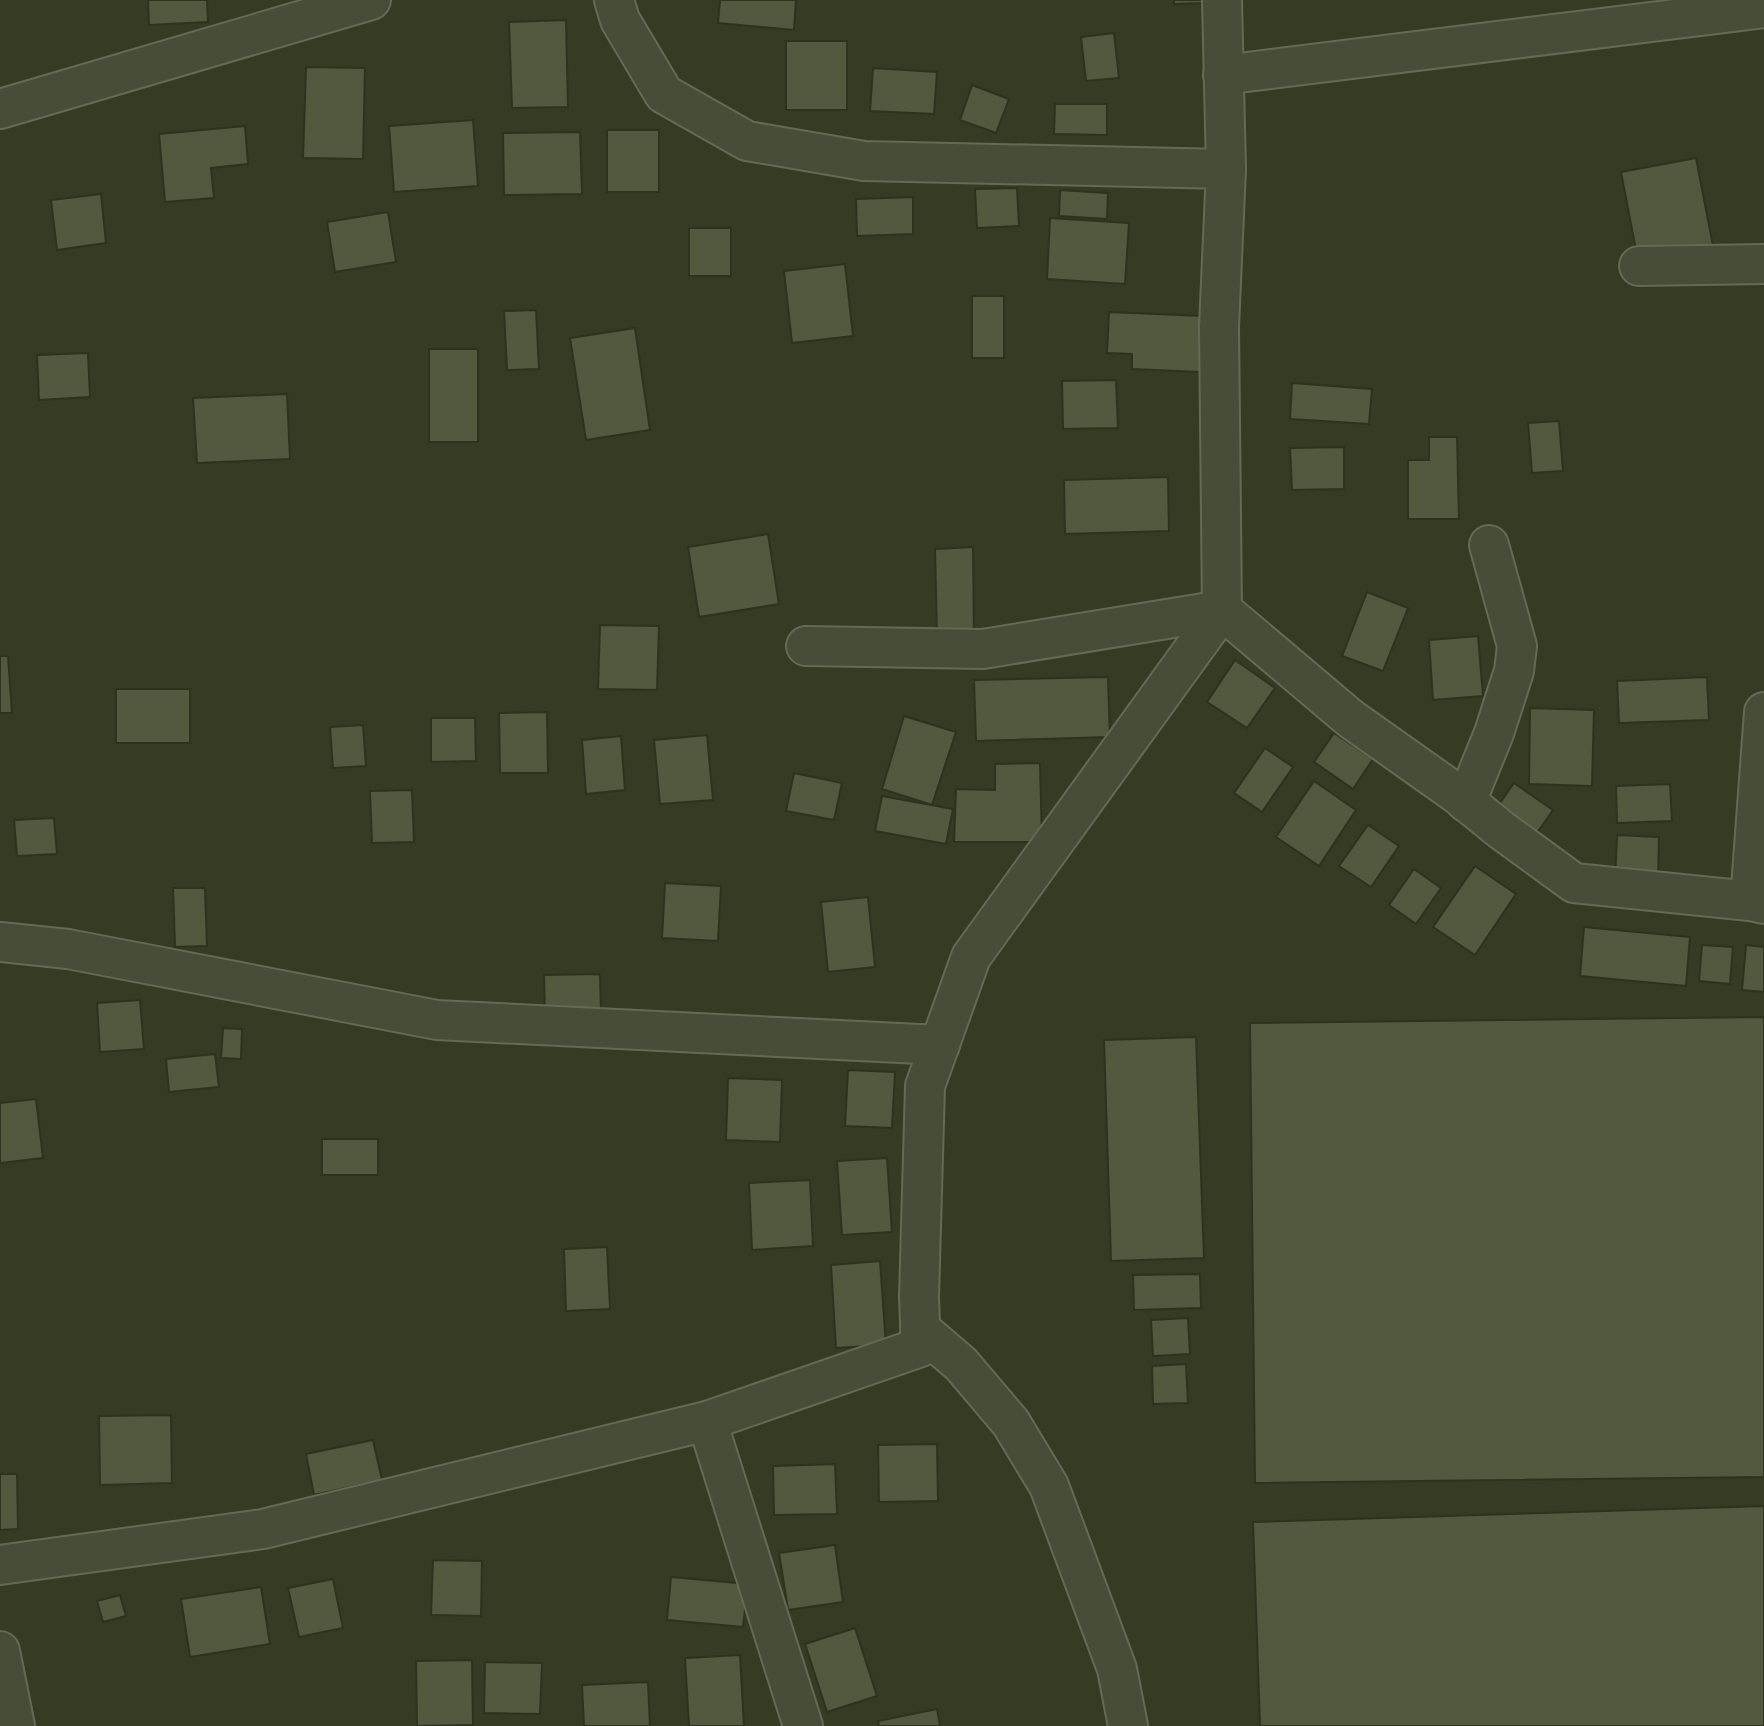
<svg xmlns="http://www.w3.org/2000/svg" width="1764" height="1726" font-family="Commissioner,sans-serif">
<style>
.building{fill:#51593e;stroke:#2d331f;stroke-width:2}
.lines{fill:none;stroke-linecap:round;stroke-linejoin:round}
.minor-casing{stroke:#646a56;stroke-width:42}
.minor{stroke:#464d38;stroke-width:38}
</style>
<rect width="100%" height="100%" fill="#353c24"/>
<!-- building -->
<g class="building">
<path d="M148 0H207L208 22 149 25Z"/>
<path d="M720 0H796L794 30 718 23Z"/>
<path d="M1174 0H1205V3L1174 4Z"/>
<path d="M566 20 568 107 512 108 509 22Z"/>
<path d="M1114 33 1119 78 1086 81 1081 37Z"/>
<rect x="786" y="41" width="61" height="69"/>
<path d="M306 67 365 68 363 159 303 158Z"/>
<path d="M873 68 937 72 934 114 870 111Z"/>
<path d="M972 85 1009 99 996 133 960 120Z"/>
<path d="M1055 104H1107V135L1054 134Z"/>
<path d="M473 120 478 186 394 192 389 126Z"/>
<path d="M245 126 248 164 211 168 214 198 165 202 159 134Z"/>
<rect x="607" y="130" width="52" height="62"/>
<path d="M580 132 582 194 504 195 503 133Z"/>
<path d="M1696 158 1714 251 1639 266 1621 172Z"/>
<path d="M1017 188 1019 226 977 228 975 189Z"/>
<path d="M1060 190 1108 193 1107 219 1059 216Z"/>
<path d="M101 194 106 243 57 250 51 200Z"/>
<path d="M913 197V234L857 236 856 199Z"/>
<path d="M388 212 396 262 335 272 327 222Z"/>
<path d="M1050 218 1129 223 1125 284 1047 279Z"/>
<rect x="689" y="228" width="42" height="48"/>
<path d="M845 264 853 336 792 343 784 271Z"/>
<rect x="972" y="296" width="32" height="62"/>
<path d="M536 310 539 369 507 370 504 311Z"/>
<path d="M1109 312 1203 316 1200 372 1132 369V354L1107 353Z"/>
<path d="M635 328 650 430 586 440 570 338Z"/>
<rect x="429" y="349" width="49" height="93"/>
<path d="M88 353 90 397 39 400 37 355Z"/>
<path d="M1116 380 1118 428 1063 429 1062 381Z"/>
<path d="M1292 383 1372 389 1369 424 1290 419Z"/>
<path d="M287 394 290 459 197 463 193 398Z"/>
<path d="M1559 421 1563 471 1532 473 1528 423Z"/>
<path d="M1429 437H1457L1459 519H1408V460H1429Z"/>
<path d="M1344 447V489L1292 490 1290 448Z"/>
<path d="M1168 477 1169 531 1065 534 1064 480Z"/>
<path d="M768 534 779 604 699 617 688 547Z"/>
<path d="M973 547 974 637H937L935 549Z"/>
<path d="M1367 592 1408 608 1383 671 1342 656Z"/>
<path d="M600 625 659 626 657 690 598 689Z"/>
<path d="M1478 636 1483 696 1433 700 1429 640Z"/>
<path d="M0 656H8L12 713H0Z"/>
<path d="M1235 660 1275 688 1247 728 1207 702Z"/>
<path d="M1108 677 1110 737 976 741 974 680Z"/>
<path d="M1707 677 1709 720 1619 723 1617 681Z"/>
<rect x="116" y="689" width="74" height="54"/>
<path d="M1530 708 1594 710 1592 786 1529 784Z"/>
<path d="M547 712 548 773H500L499 713Z"/>
<path d="M904 716 956 732 932 805 882 789Z"/>
<path d="M431 718H475L476 761 431 762Z"/>
<path d="M363 725 366 766 333 768 330 727Z"/>
<path d="M1334 733 1373 759 1353 789 1314 762Z"/>
<path d="M707 735 713 800 660 804 654 740Z"/>
<path d="M621 736 625 790 586 794 582 740Z"/>
<path d="M1265 748 1293 767 1262 812 1234 793Z"/>
<path d="M1040 763 1042 842H954L956 789 995 790V764Z"/>
<path d="M794 773 842 783 834 820 786 811Z"/>
<path d="M1314 781 1356 810 1319 866 1276 837Z"/>
<path d="M1514 783 1553 810 1532 840 1493 813Z"/>
<path d="M1670 784 1672 821 1617 823 1616 786Z"/>
<path d="M412 790 414 842 372 843 370 791Z"/>
<path d="M882 796 953 809 946 844 875 831Z"/>
<path d="M54 818 57 854 17 856 14 820Z"/>
<path d="M1368 825 1399 846 1371 887 1339 866Z"/>
<path d="M1617 835 1659 837 1658 884 1615 883Z"/>
<path d="M1475 866 1516 894 1475 955 1433 927Z"/>
<path d="M1414 869 1441 888 1416 924 1389 905Z"/>
<path d="M665 883 721 886 718 941 662 938Z"/>
<path d="M173 888H205L207 946 175 947Z"/>
<path d="M868 897 875 967 828 972 821 902Z"/>
<path d="M1584 927 1690 937 1686 986 1580 976Z"/>
<path d="M1702 945 1733 947 1730 984 1699 981Z"/>
<path d="M1746 945 1764 947V992L1742 990Z"/>
<path d="M600 974 601 1012 545 1014 544 975Z"/>
<path d="M140 1000 144 1049 100 1052 97 1003Z"/>
<path d="M1764 1017V1477L1255 1483 1250 1023Z"/>
<path d="M223 1028 242 1029 241 1059 221 1058Z"/>
<path d="M1196 1037 1204 1258 1111 1261 1104 1040Z"/>
<path d="M215 1054 219 1087 169 1092 166 1059Z"/>
<path d="M848 1070 895 1072 892 1128 845 1126Z"/>
<path d="M728 1078 782 1080 780 1142 726 1140Z"/>
<path d="M36 1099 43 1158 0 1163V1103Z"/>
<rect x="322" y="1139" width="56" height="36"/>
<path d="M887 1158 892 1232 842 1235 837 1161Z"/>
<path d="M810 1180 813 1246 752 1250 749 1183Z"/>
<path d="M607 1247 610 1309 566 1311 564 1249Z"/>
<path d="M880 1261 886 1345 836 1348 831 1265Z"/>
<path d="M1200 1274 1201 1308 1134 1310 1133 1275Z"/>
<path d="M1188 1318 1190 1354 1153 1356 1151 1320Z"/>
<path d="M1186 1364 1188 1403 1153 1404 1152 1366Z"/>
<path d="M171 1415 172 1483 100 1485 99 1416Z"/>
<path d="M373 1440 382 1480 314 1495 306 1454Z"/>
<path d="M937 1444 938 1501 879 1502 878 1445Z"/>
<path d="M835 1464 837 1514 774 1515 773 1466Z"/>
<path d="M0 1474H17L18 1529 0 1530Z"/>
<path d="M1764 1506V1726H1260L1253 1522Z"/>
<path d="M835 1545 843 1602 788 1610 779 1553Z"/>
<path d="M433 1560 482 1561 481 1616 431 1615Z"/>
<path d="M671 1577 748 1584 743 1627 667 1620Z"/>
<path d="M333 1579 343 1628 299 1637 288 1588Z"/>
<path d="M261 1587 270 1644 190 1657 181 1599Z"/>
<path d="M120 1595 126 1616 103 1622 97 1601Z"/>
<path d="M855 1628 877 1696 827 1712 805 1644Z"/>
<path d="M740 1655 744 1726H689L685 1658Z"/>
<path d="M472 1660 473 1725 417 1726 416 1661Z"/>
<path d="M485 1662 542 1663 540 1714 484 1713Z"/>
<path d="M648 1682 650 1726H584L582 1685Z"/>
<path d="M937 1709 940 1726H879L878 1721Z"/>
</g>
<g class="lines">
<defs>
<g id="minor">
<path d="M614 0 620 20 664 94 747 141 864 161 1226 169 1219 327 1222 610 1351 719 1457 794 1500 829 1574 883 1750 901 1764 904"/>
<path d="M1222 0 1226 169"/>
<path d="M1223 75 1764 8"/>
<path d="M0 109 371 0"/>
<path d="M1639 266 1764 264"/>
<path d="M806 646 983 649 1222 610"/>
<path d="M1466 802 1494 733 1514 671 1517 646 1489 545"/>
<path d="M1750 901 1764 712"/>
<path d="M0 942 68 949 437 1020 940 1045"/>
<path d="M920 1329 961 1364 1011 1423 1049 1486 1117 1669 1128 1726"/>
<path d="M707 1421 803 1726"/>
<path d="M0 1565 263 1529 707 1421 921 1347 919 1297 925 1086 971 957 1222 610"/>
<path d="M0 1651 15 1726"/>
</g>
</defs>
<!-- minor casing -->
<use href="#minor" class="minor-casing"/>
<!-- minor -->
<use href="#minor" class="minor"/>
</g>
</svg>
